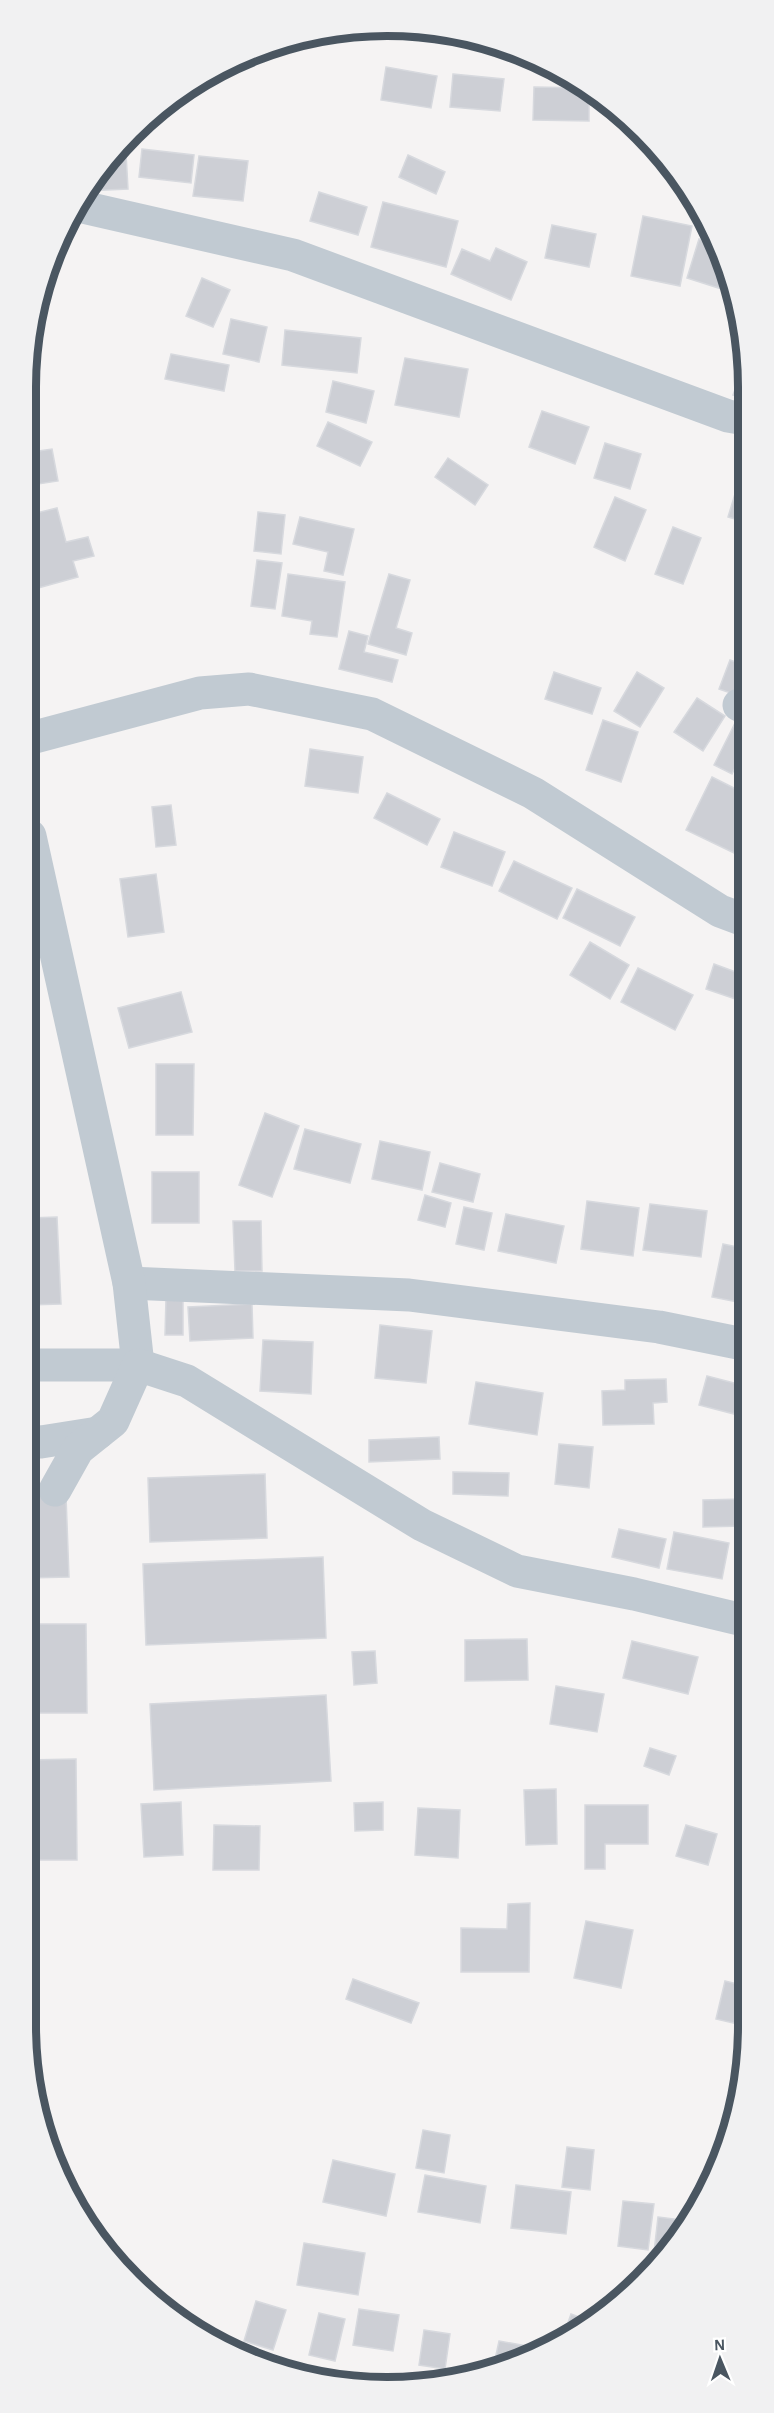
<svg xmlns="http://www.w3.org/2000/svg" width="774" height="2413" font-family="'Alegreya Sans',sans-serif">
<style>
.building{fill:#cdcfd5;stroke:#d7d9de;stroke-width:1.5}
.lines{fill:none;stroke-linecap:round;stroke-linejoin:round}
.minor{stroke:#c1cad2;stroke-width:33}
.rim{fill:none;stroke:#4a5661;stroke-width:8}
</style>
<rect width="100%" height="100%" fill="#f5f3f3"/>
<!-- building -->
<g class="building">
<path d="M386 67 437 76 431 108 381 100Z"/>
<path d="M453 74 504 79 500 111 450 107Z"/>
<path d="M534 87 585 88 589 92V121L533 120Z"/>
<path d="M648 140 659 148 661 152 647 151Z"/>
<path d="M142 149 194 155 191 183 139 177Z"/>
<path d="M126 153 128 189 86 191 87 186 119 154Z"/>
<path d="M408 155 445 172 436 194 399 177Z"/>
<path d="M199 156 248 161 243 201 193 196Z"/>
<path d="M319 192 367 207 358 235 310 221Z"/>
<path d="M383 202 458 221 446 267 371 247Z"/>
<path d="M643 216 692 226 680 286 631 276Z"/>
<path d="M552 225 596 234 589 267 545 258Z"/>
<path d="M699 239 717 245 731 292 687 278Z"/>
<path d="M496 248 527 262 511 300 451 274 462 249 490 261Z"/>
<path d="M202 278 230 290 213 327 186 316Z"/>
<path d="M231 319 267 327 259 362 223 354Z"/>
<path d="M285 330 361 338 357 373 282 365Z"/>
<path d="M171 354 229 365 224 391 165 379Z"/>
<path d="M405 358 468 369 459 417 395 405Z"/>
<path d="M745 363V399L733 395Z"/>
<path d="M333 381 374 391 366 423 326 412Z"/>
<path d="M542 411 589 427 575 464 529 447Z"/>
<path d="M328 422 372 442 360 466 317 446Z"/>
<path d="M605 443 641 454 630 489 594 478Z"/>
<path d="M52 449 58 481 32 485V452Z"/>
<path d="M448 458 488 485 475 505 435 477Z"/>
<path d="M738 484 745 487V522L728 517Z"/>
<path d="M615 497 646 510 625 561 594 547Z"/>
<path d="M57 508 66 542 88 537 94 556 73 561 78 577 31 590 32 514Z"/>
<path d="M258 512 285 515 281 554 254 551Z"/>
<path d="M300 517 354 529 343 575 324 571 328 552 293 544Z"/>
<path d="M673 527 701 538 683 584 655 574Z"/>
<path d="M257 560 282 563 275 609 251 606Z"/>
<path d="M288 574 345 582 337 637 310 634 312 621 282 616Z"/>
<path d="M389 574 410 580 396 628 412 633 406 655 368 644Z"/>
<path d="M349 631 368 636 364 652 398 660 392 682 339 669Z"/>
<path d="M730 660 745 665V698L719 689Z"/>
<path d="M554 672 601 688 592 714 545 699Z"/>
<path d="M637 672 664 688 640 727 614 711Z"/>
<path d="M697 698 725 716 703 751 674 732Z"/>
<path d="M603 720 638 732 621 782 586 770Z"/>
<path d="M736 721 745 726 744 749 732 774 714 765Z"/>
<path d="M310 749 363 757 358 793 305 786Z"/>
<path d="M712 777 744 793V831L734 853 686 830Z"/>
<path d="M387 793 440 819 427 845 374 818Z"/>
<path d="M171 805 176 845 156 847 152 807Z"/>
<path d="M454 832 505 852 492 886 441 867Z"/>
<path d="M514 861 572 888 557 919 499 891Z"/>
<path d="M156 874 164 932 128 937 120 879Z"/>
<path d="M577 889 635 917 620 946 563 918Z"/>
<path d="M590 942 629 965 610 999 570 975Z"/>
<path d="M714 964 744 975V1002L706 989Z"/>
<path d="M638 968 693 995 675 1030 621 1002Z"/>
<path d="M181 992 192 1032 129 1048 118 1008Z"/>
<path d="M156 1064H194L193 1135H156Z"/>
<path d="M265 1113 299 1126 272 1197 239 1185Z"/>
<path d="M305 1129 361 1144 350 1183 294 1169Z"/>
<path d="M380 1141 430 1152 422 1190 372 1179Z"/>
<path d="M440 1163 480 1174 473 1202 432 1192Z"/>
<rect x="152" y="1172" width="47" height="51"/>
<path d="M425 1195 451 1203 445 1227 418 1220Z"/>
<path d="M587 1201 639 1208 633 1256 581 1249Z"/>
<path d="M650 1204 707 1211 701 1257 643 1250Z"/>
<path d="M464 1207 492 1213 484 1250 456 1244Z"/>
<path d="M506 1214 564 1226 556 1263 498 1251Z"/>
<path d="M57 1217 61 1304 28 1305 29 1218Z"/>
<path d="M233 1221H261L262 1271H235Z"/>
<path d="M723 1244 743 1248V1303L712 1297Z"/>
<path d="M166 1298H183V1335H165Z"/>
<path d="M252 1304 253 1338 190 1341 188 1307Z"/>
<path d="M380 1325 432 1331 426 1383 375 1378Z"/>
<path d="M263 1340 313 1342 311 1394 260 1391Z"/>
<path d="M707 1376 742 1385 734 1414 699 1405Z"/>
<path d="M666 1379 667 1402 653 1403 654 1424 603 1425 602 1391 625 1390V1380Z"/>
<path d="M476 1382 543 1393 537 1435 469 1424Z"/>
<path d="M439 1437 440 1459 369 1462V1440Z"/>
<path d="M559 1444 593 1447 589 1488 555 1484Z"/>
<path d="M453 1472 509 1473 508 1496 453 1494Z"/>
<path d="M265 1474 267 1538 150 1542 148 1478Z"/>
<path d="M66 1496 69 1577 27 1578 28 1497Z"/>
<path d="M743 1499V1526L703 1527V1500Z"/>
<path d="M619 1529 666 1539 659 1568 612 1557Z"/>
<path d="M674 1532 729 1543 722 1579 667 1569Z"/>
<path d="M323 1557 326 1638 146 1645 143 1564Z"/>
<path d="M27 1624H86L87 1713H27Z"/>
<path d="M527 1639 528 1680 465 1681V1640Z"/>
<path d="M632 1641 698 1657 688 1694 623 1678Z"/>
<path d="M375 1651 377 1683 354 1685 352 1652Z"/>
<path d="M556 1686 604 1694 597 1732 550 1724Z"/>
<path d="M326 1695 331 1781 154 1790 150 1704Z"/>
<path d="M650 1748 676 1756 669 1775 644 1766Z"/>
<path d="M76 1759 77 1860H26L27 1760Z"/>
<path d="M556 1789 557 1844 526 1845 524 1790Z"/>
<path d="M181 1802 183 1855 144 1857 141 1804Z"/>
<path d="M383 1802V1830L355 1831 354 1803Z"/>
<path d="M585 1805H648V1844H605V1869H585Z"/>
<path d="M418 1808 460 1810 458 1858 415 1855Z"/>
<path d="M214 1825 260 1826 259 1870H213Z"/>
<path d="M686 1825 717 1834 708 1865 676 1856Z"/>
<path d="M530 1903 529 1972H461V1928L507 1929 508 1904Z"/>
<path d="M586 1921 633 1930 621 1988 574 1978Z"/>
<path d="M353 1979 419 2003 411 2023 346 1999Z"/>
<path d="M725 1981 742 1985V2025L716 2019Z"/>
<path d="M423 2130 450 2135 444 2173 416 2168Z"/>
<path d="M567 2147 594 2150 590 2190 562 2187Z"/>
<path d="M333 2160 395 2174 386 2216 323 2202Z"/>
<path d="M425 2175 486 2186 480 2223 418 2212Z"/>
<path d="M516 2185 571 2192 566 2234 511 2228Z"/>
<path d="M623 2201 654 2204 648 2250 618 2246Z"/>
<path d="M658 2217 690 2221 663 2253 654 2252Z"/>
<path d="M304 2243 365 2253 358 2295 297 2285Z"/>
<path d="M256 2301 286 2310 273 2350 244 2341Z"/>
<path d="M359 2309 399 2315 393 2351 353 2345Z"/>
<path d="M319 2313 345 2319 335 2361 309 2355Z"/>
<path d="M571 2314 590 2321 564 2334Z"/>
<path d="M424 2330 450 2334 445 2369 419 2365Z"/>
<path d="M499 2341 533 2347 532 2350 493 2369Z"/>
</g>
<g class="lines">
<!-- minor -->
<g class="minor">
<path d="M78 206 293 255 728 416 745 419"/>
<path d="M739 705 745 707"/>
<path d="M31 738 200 693 249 689 372 714 533 793 720 911 744 920"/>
<path d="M129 1283 409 1295 659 1327 743 1344"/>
<path d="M28 1365H138L129 1283 30 836"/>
<path d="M28 1441 41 1442 98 1433"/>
<path d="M55 1490 78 1449 113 1421 138 1365 187 1381 422 1525 517 1571 634 1594 743 1620"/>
</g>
</g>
<!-- crop -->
<path d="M0 0H774V2413H0ZM387 36H387A351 351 0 0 1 738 387V2026A351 351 0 0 1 387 2377H387A351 351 0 0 1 36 2026V387A351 351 0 0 1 387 36Z" fill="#f1f1f2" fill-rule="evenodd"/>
<path class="rim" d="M387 36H387A351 351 0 0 1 738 387V2026A351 351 0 0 1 387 2377H387A351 351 0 0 1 36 2026V387A351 351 0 0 1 387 36Z"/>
<!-- north arrow -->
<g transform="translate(720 2359) rotate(358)" stroke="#ffffff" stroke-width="4.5" paint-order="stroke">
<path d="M0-4.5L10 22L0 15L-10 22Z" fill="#4a5661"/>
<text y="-9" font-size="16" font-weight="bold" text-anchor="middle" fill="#4a5661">N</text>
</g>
</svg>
